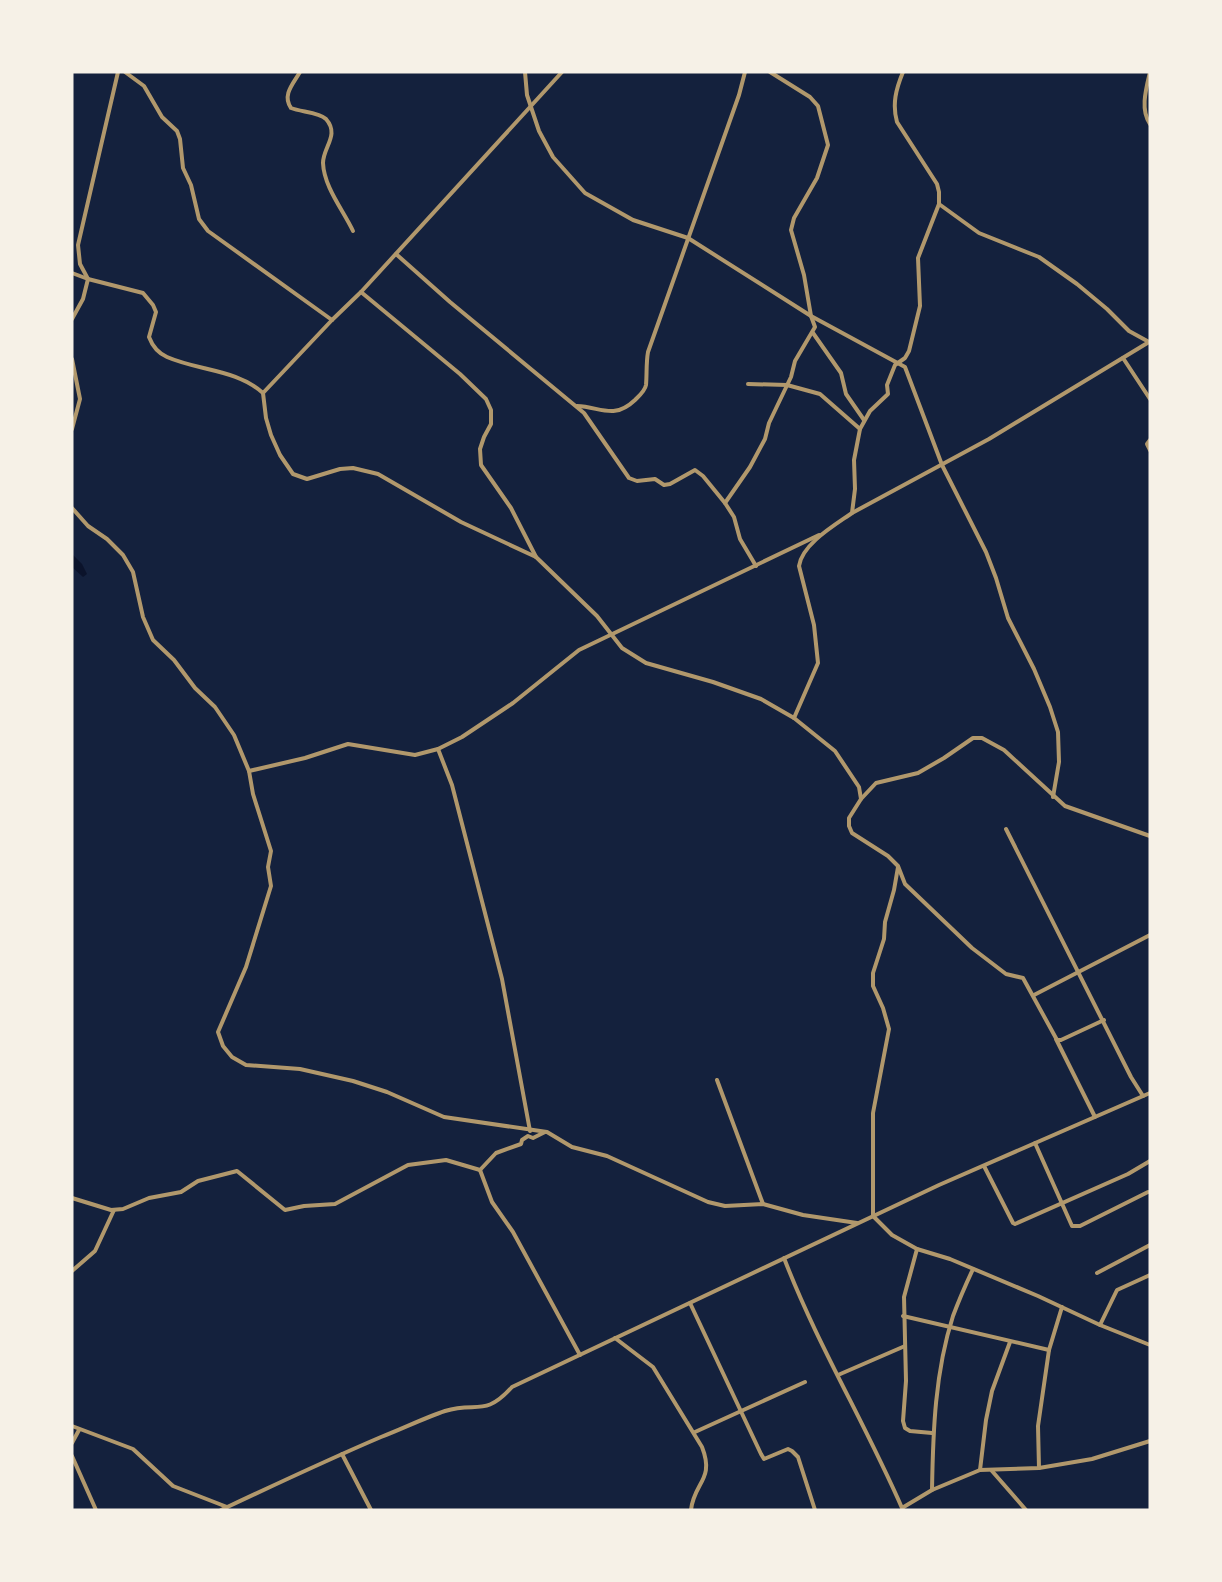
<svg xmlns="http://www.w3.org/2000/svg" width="1222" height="1582" font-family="'Nunito Sans',sans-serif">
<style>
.water{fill:#0b132b}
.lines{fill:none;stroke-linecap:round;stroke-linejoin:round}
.minor{stroke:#b1986c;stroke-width:4}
</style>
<rect width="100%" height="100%" fill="#14213d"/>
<!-- water -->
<path class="water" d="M72 554 82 564 87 574 83 577 72 567Z"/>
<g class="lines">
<!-- minor -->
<g class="minor">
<path d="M125 72 144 86 162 117 177 131 180 139 183 168 191 185 199 219 208 231 332 320"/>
<path d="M300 72C293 84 282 95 291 108 301 112 319 112 326 119 340 135 323 147 323 163 324 187 343 210 353 231"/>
<path d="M525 72 527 95 539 131 553 157 585 193 633 220 688 238 811 316 905 367 942 465 986 552 996 578 1008 618 1034 669 1050 707 1058 732 1059 762 1053 797"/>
<path d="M1150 72C1146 89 1140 110 1150 124"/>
<path d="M396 254 450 302 584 413 629 478 637 481 655 479 664 485 670 484 695 470 703 476 725 503 734 517 740 539 756 566"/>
<path d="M72 273 88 279 143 293 153 305 156 312 149 337C152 345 158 353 167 357 199 371 236 369 263 393L266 418 271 435 280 455 293 474 307 479 340 469 353 468 378 474 461 522 536 557 597 616 622 648 646 663 713 682 761 699 794 718 835 751 859 787 861 799 849 818V826L852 833 888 856 898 866 905 884 972 948 1006 974 1023 978 1057 1040H1061L1104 1020"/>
<path d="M361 292 460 374 486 399 491 410V424L484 437 480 449 481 465 511 508 536 557"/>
<path d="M72 319 83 299 88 279 80 264 78 245 118 72"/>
<path d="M813 333 841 373 846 394 864 420"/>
<path d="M1123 358 1150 399"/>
<path d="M72 359 80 399 72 429"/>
<path d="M748 384 787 385 820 394 860 429"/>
<path d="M263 393 332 320 361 292 562 72"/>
<path d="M577 406C601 407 614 420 635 400 639 396 645 391 646 385 647 374 646 363 648 352L739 95 745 72"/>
<path d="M1150 440 1147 444 1150 450"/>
<path d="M725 503 750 467 765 439 769 423 791 377 795 361 815 327 811 316 804 275 791 230 794 218 817 178 828 145 818 106 810 97 770 72"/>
<path d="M72 508 88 526 107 539 123 555 133 572 143 617 153 640 174 660 195 688 215 707 234 735 249 771 253 794 271 851 268 867 271 886 246 967 218 1032 223 1046 232 1057 246 1065 300 1069 353 1081 387 1092 444 1117 547 1132 572 1147 607 1156 708 1202 725 1206 763 1204 803 1215 857 1223"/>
<path d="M852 513 989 439 1149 342 1129 331 1107 309 1077 284 1039 257 979 233 939 204"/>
<path d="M794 718 818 663 814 625 799 566C802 544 835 525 852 513L855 489 854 460 860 429 870 411 888 394 887 385 895 365 905 358 909 351 920 306 918 258 939 204V192L937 184 897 122C892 104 896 89 903 72"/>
<path d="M438 749 452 785 502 979 530 1131"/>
<path d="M249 771 305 758 348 744 415 755 438 749 462 737 513 703 579 650 819 535"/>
<path d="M861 799 876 783 918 773 944 758 973 738H982L1004 750 1065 806 1150 836"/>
<path d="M1006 829 1131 1077 1143 1096"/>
<path d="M898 867 894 890 885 922 884 939 873 973V986L883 1008 889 1029 873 1113V1216L892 1235 917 1249 950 1259 1038 1296 1100 1325 1150 1345"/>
<path d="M1034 995 1150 935"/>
<path d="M1056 1039 1095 1117"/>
<path d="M717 1080 763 1204"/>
<path d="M1035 1143 1072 1226H1080L1148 1192"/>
<path d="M984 1166 1013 1223 1015 1224 1128 1174 1150 1161"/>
<path d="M480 1170 492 1202 513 1232 580 1355"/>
<path d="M72 1198 111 1210 123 1209 149 1198 181 1192 198 1181 237 1171 285 1210 304 1206 335 1204 408 1165 446 1160 480 1170 496 1153 521 1144 522 1140 528 1136 533 1138 545 1132"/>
<path d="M917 1249 904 1297 906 1381 903 1421 905 1428 910 1431 932 1433"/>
<path d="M784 1258C817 1344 865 1423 902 1508L932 1490 980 1470 1039 1468 1092 1459 1150 1441"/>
<path d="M72 1271 95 1251 114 1210"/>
<path d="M1097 1273 1150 1245"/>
<path d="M690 1303 761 1454 764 1459 788 1449 792 1451 798 1457 815 1510"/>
<path d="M903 1316 1049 1350"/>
<path d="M1100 1325 1117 1290 1150 1275"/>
<path d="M615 1338 653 1367 702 1447C715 1480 694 1482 691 1510"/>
<path d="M838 1375 905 1346"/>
<path d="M72 1426 133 1449 173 1486 227 1507"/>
<path d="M695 1432 805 1382"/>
<path d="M72 1443 79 1430"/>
<path d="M342 1454 371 1510"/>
<path d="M72 1456 96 1510"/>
<path d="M1039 1468 1038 1426 1049 1350 1062 1307"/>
<path d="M980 1470 986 1420 992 1391 1010 1342"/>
<path d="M992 1471 1026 1510"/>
<path d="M932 1490C933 1431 935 1372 953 1316 959 1300 966 1284 973 1269"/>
<path d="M221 1510C274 1485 327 1460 381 1437 402 1429 424 1418 445 1411 477 1401 484 1418 512 1387L939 1185 1150 1093"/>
</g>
</g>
<!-- border -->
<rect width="1222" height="1582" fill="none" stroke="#f6f1e7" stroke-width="147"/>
</svg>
